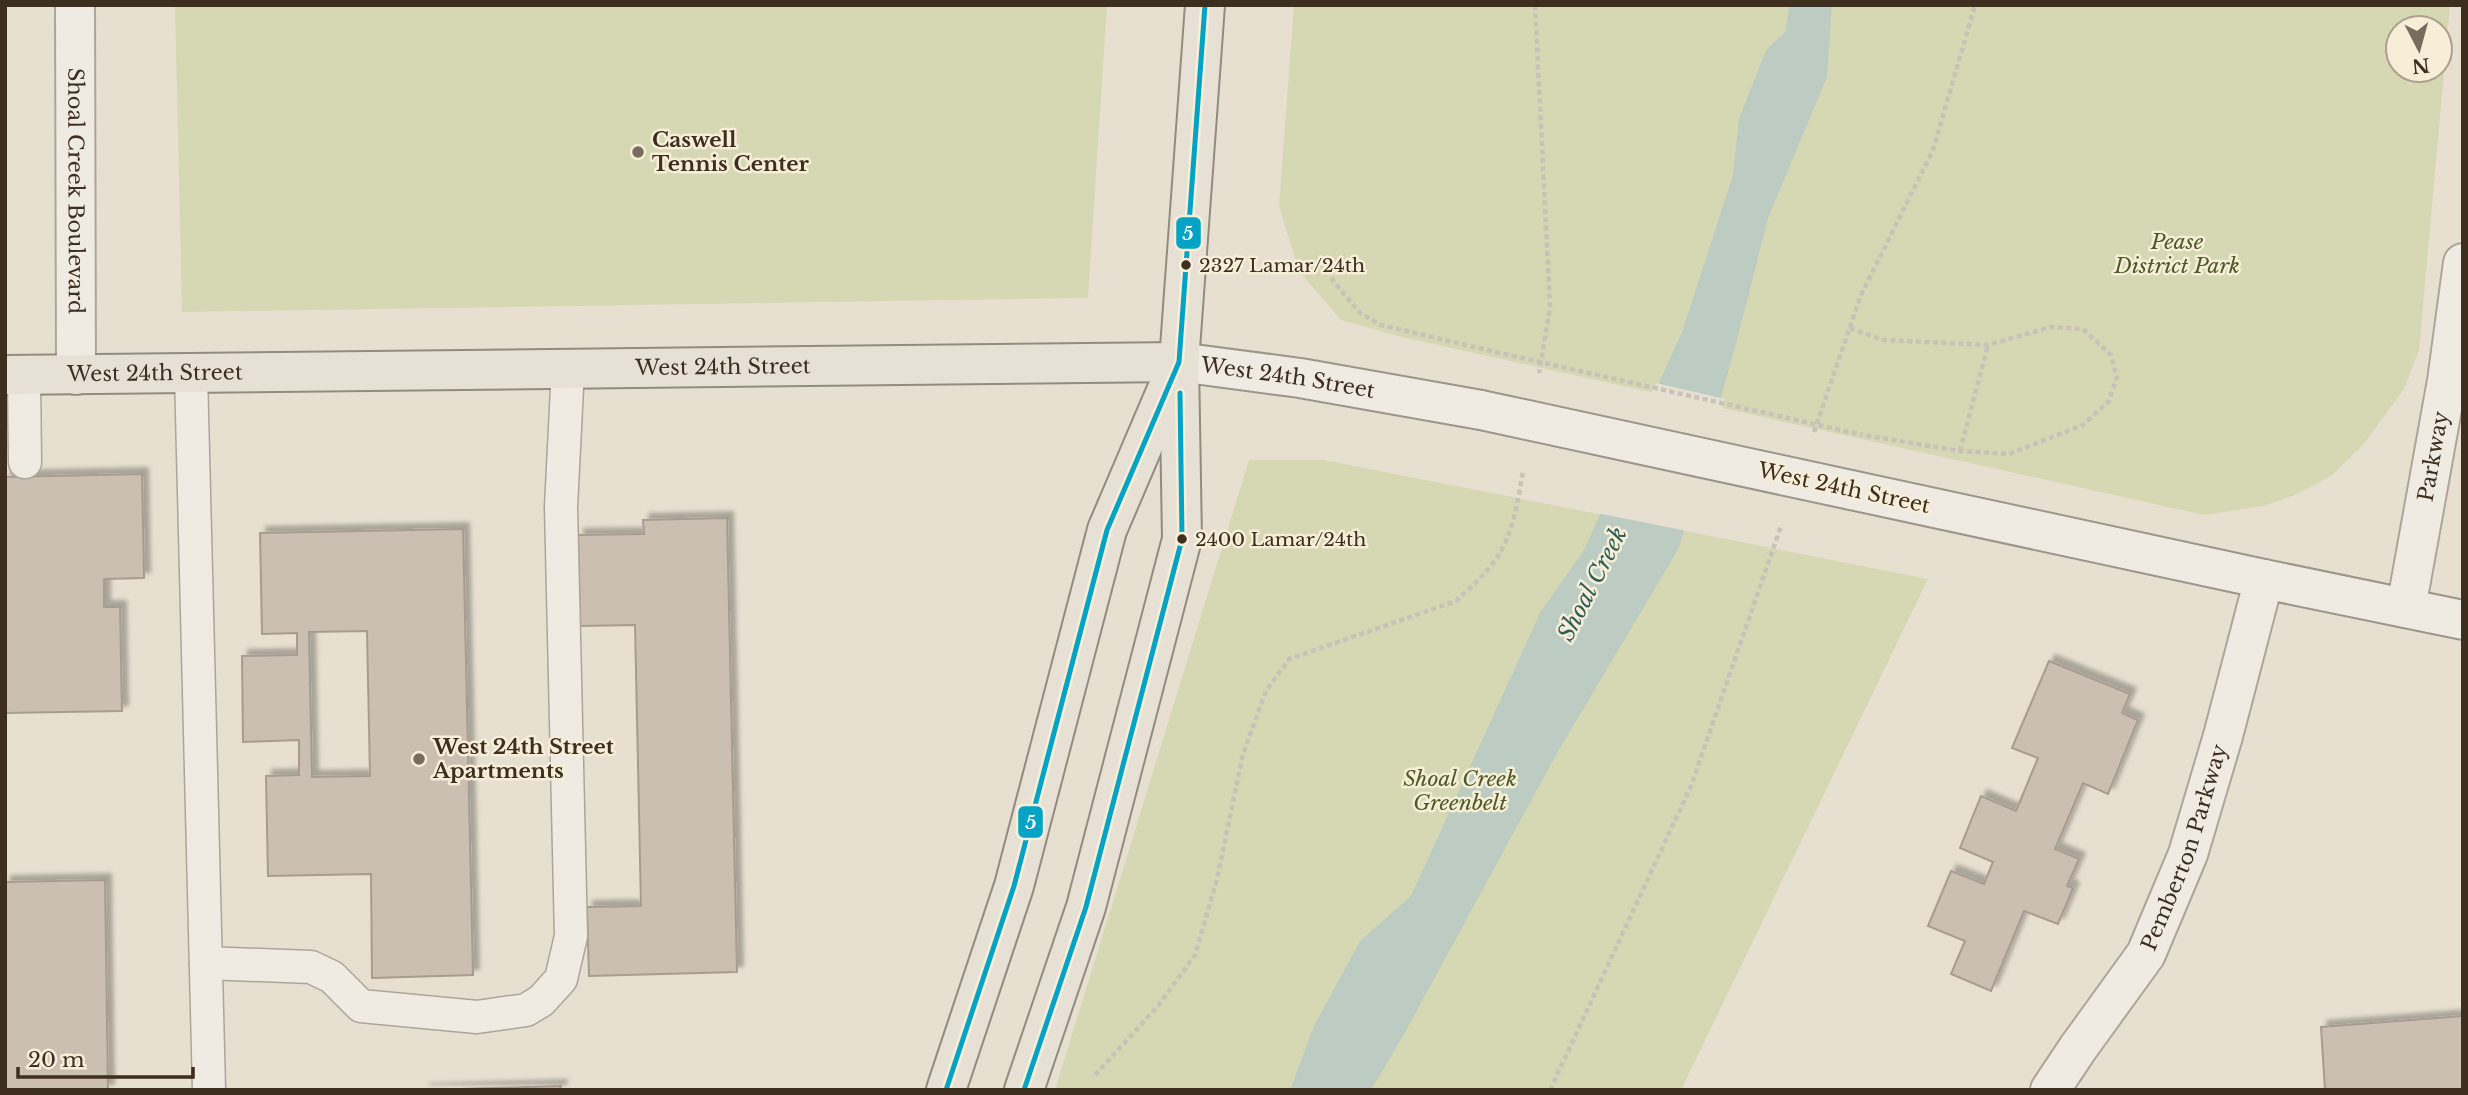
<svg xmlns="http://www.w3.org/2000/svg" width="2468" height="1095" font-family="'Libre Baskerville',serif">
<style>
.green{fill:#d6d7b3;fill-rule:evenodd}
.water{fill:#bcccc2}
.pier{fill:#e7e0d1}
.building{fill:#cbbfb2;stroke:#a89c90;stroke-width:2;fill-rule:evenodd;filter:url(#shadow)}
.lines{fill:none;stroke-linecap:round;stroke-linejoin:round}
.lane-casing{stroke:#ada599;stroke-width:35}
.street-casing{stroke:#ada599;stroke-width:42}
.secondary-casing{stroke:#9c958a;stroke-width:42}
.primary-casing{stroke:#928b80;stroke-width:42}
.path{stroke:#c8c2b9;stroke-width:4.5;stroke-dasharray:5 3.5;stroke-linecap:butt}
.lane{stroke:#efebe3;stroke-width:32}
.street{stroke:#efebe3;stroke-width:38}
.secondary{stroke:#efebe3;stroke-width:38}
.primary{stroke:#e6e1d4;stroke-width:38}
.secondary-bridge-casing{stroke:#9c958a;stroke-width:42;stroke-linecap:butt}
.path-bridge{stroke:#c8c2b9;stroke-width:4.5;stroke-dasharray:5 3.5;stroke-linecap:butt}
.secondary-bridge{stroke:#efebe3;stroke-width:38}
.bus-1-casing{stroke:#f7eed8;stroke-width:10}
.bus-1{stroke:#03a3c5;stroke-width:5}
.poi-dot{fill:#786c5e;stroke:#f7eed8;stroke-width:2.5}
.bus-dot{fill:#3d2e20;stroke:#f7eed8;stroke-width:2.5}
.labels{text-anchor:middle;stroke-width:5;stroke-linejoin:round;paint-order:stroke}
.bus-label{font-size:19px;fill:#3d2e20;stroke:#f7eed8;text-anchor:start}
.poi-label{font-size:21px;font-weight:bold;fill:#3d2e20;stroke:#f7eed8;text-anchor:start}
.street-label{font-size:21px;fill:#3d2e20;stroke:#f7eed8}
.park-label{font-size:21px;font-style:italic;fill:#4d5a26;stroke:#f7eed8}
.water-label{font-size:23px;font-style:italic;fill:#2f5d5a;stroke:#f7eed8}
.line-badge{stroke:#f7eed8;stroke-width:2.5}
.badge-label{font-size:19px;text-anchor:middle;font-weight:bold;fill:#fff}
</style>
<defs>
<filter id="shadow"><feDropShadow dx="6" dy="-6" stdDeviation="2" flood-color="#0004"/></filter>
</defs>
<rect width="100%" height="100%" fill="#e7e0d1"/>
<!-- green -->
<g class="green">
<path d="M175 5H1107L1088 298 182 312Z"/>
<path d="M1294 5H2450L2419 350 2404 389 2363 445 2331 476 2295 495 2264 506 2204 515 1398 336 1341 320 1299 271 1279 206ZM2398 28H2440V70H2398Z"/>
<path d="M1249 460H1324L1928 579 1681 1090H1055Z"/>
</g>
<!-- water -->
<path class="water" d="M1789 5H1832L1827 77 1768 218 1737 340 1679 548 1557 753 1403 1036 1371 1090H1290L1314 1026 1360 941 1411 896 1540 613 1584 550 1682 332 1733 175 1739 119 1766 50 1786 31Z"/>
<!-- pier -->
<path class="pier" d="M1656 383 1725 399 1687 531 1597 513Z"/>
<!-- building -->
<g class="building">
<path d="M142 474 144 578 104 579V607H120L122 711 5 713V477Z"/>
<path d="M727 518 737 972 589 976 587 907 641 906 635 625 580 626 578 535 644 534 643 520Z"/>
<path d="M463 529 473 975 372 978 371 874 268 876 266 776 299 775V740L243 742 242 656 297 655V633L262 634 260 533ZM367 631 370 776 312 777 309 632Z"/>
<path d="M2049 661 2130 694 2122 713 2138 720 2108 794 2083 783 2055 849 2079 859 2067 886 2073 888 2058 924 2024 911 1991 991 1951 974 1965 941 1928 926 1951 871 1984 884 1993 862 1960 848 1981 796 2016 811 2038 758 2012 748Z"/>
<path d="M105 880 108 1090H5V882Z"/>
<path d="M2463 1016V1090H2325L2321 1027Z"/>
<path d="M561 1086 560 1090H423Z"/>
</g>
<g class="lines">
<defs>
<g id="lane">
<path d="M191 373 209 1090"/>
<path d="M24 375 25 462"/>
<path d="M206 963 311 967 332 977 361 1006 477 1017 526 1010 541 1001 561 979 571 936 561 507 568 368"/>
</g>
<g id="street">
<path id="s1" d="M75 5 76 375"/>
<path id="s2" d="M2406 608 2447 381 2463 263"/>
<path id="s3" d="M2050 1090 2078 1048 2146 954 2188 854 2223 736 2264 579"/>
</g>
<g id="secondary">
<path id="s4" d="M1179 362 1300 378 1481 410"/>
<path d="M1851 490 2264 579 2463 620"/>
</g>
<g id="primary">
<path id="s5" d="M5 375 1179 362"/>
<path d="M946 1090 1014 886 1107 530 1174 373"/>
<path d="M1024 1090 1086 907 1182 539 1179 362 1205 5"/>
</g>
</defs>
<!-- lane casing -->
<use href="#lane" class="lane-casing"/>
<!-- street casing -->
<use href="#street" class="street-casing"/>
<!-- secondary casing -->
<use href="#secondary" class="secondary-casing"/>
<!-- primary casing -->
<use href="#primary" class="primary-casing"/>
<!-- path -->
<g class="path">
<path d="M1535 5 1550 307 1539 373"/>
<path d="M1331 278 1360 313 1381 325 1487 350"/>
<path d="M1850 328 1883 340 1988 345 2051 327 2083 329 2111 355 2117 377 2109 401 2083 425 2009 454 1960 451 1863 435"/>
<path d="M1814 432 1861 295 1933 150 1975 5"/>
<path d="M1960 451 1988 345"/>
<path d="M1095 1075 1158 1006 1195 955 1217 879 1243 754 1266 691 1289 659 1456 601C1471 587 1487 573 1498 556 1514 531 1518 499 1523 471"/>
<path d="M1550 1090 1691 786 1781 526"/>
</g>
<!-- lane -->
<use href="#lane" class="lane"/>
<!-- street -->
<use href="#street" class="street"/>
<!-- secondary -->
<use href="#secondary" class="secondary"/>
<!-- primary -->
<use href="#primary" class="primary"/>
<defs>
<path id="secondary-bridge" d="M1481 410 1851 490"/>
</defs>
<!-- secondary-bridge casing -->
<use href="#secondary-bridge" class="secondary-bridge-casing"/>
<!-- path-bridge -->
<path class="path-bridge" d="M1487 350 1863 435"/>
<!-- secondary-bridge -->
<use href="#secondary-bridge" class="secondary-bridge"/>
<defs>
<g id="bus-1">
<path d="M946 1090 1014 886 1107 530 1179 362 1205 5"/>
<path d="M1024 1090 1086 907 1182 539 1180 393"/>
</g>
</defs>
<!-- bus-1 casing -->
<use href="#bus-1" class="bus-1-casing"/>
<!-- bus-1 -->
<use href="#bus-1" class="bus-1"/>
</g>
<!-- markers -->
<g class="poi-dot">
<circle cx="638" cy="152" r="7"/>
<circle cx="419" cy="759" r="7"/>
</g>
<g class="bus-dot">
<circle cx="1186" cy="265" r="6"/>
<circle cx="1182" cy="539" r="6"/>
</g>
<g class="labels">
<!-- bus labels -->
<g class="bus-label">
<text x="1199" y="272">2327 Lamar/24th</text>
<text x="1195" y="546">2400 Lamar/24th</text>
</g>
<!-- poi labels -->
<g class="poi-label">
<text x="652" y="147">Caswell<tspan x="652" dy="24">Tennis Center</tspan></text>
<text x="433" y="754">West 24th Street<tspan x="433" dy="24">Apartments</tspan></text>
</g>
<!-- street labels -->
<g class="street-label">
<text dy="7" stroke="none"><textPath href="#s1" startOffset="186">Shoal Creek Boulevard</textPath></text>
<text dy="7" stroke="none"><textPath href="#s5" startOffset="718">West 24th Street</textPath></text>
<text dy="7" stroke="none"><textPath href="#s5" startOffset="150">West 24th Street</textPath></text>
<text dy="7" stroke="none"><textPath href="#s4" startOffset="110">West 24th Street</textPath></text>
<text dy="7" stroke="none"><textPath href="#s2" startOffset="154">Parkway</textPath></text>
<text transform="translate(1844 488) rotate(12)" y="7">West 24th Street</text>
<text dy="7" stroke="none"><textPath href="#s3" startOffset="280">Pemberton Parkway</textPath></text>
</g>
<!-- park labels -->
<g class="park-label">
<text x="2177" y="249">Pease<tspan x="2177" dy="24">District Park</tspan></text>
<text x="1460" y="786">Shoal Creek<tspan x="1460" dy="24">Greenbelt</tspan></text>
</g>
<!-- water labels -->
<g class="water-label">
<text transform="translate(1592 584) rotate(-63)" y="8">Shoal Creek</text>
</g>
</g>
<g class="line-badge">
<rect x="1175" y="216" width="27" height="34" rx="7" fill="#03a3c5"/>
<rect x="1017" y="805" width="27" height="34" rx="7" fill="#03a3c5"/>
</g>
<g class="badge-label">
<text x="1188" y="240">5</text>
<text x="1031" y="829">5</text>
</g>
<!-- border -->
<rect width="2468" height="1095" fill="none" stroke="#3d2e20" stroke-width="14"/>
<!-- north arrow -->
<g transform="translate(2419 49) rotate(174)"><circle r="33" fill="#f7eed8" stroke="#ada18e" stroke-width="2"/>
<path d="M0-5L12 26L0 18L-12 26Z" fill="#786c5e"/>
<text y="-10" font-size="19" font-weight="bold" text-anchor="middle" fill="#3d2e20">N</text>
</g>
<!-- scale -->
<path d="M18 1067v10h175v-10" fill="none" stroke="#3d2e20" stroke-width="3.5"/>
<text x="28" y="1067" font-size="21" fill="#3d2e20" stroke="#f7eed8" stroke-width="5" paint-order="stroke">20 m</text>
</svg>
